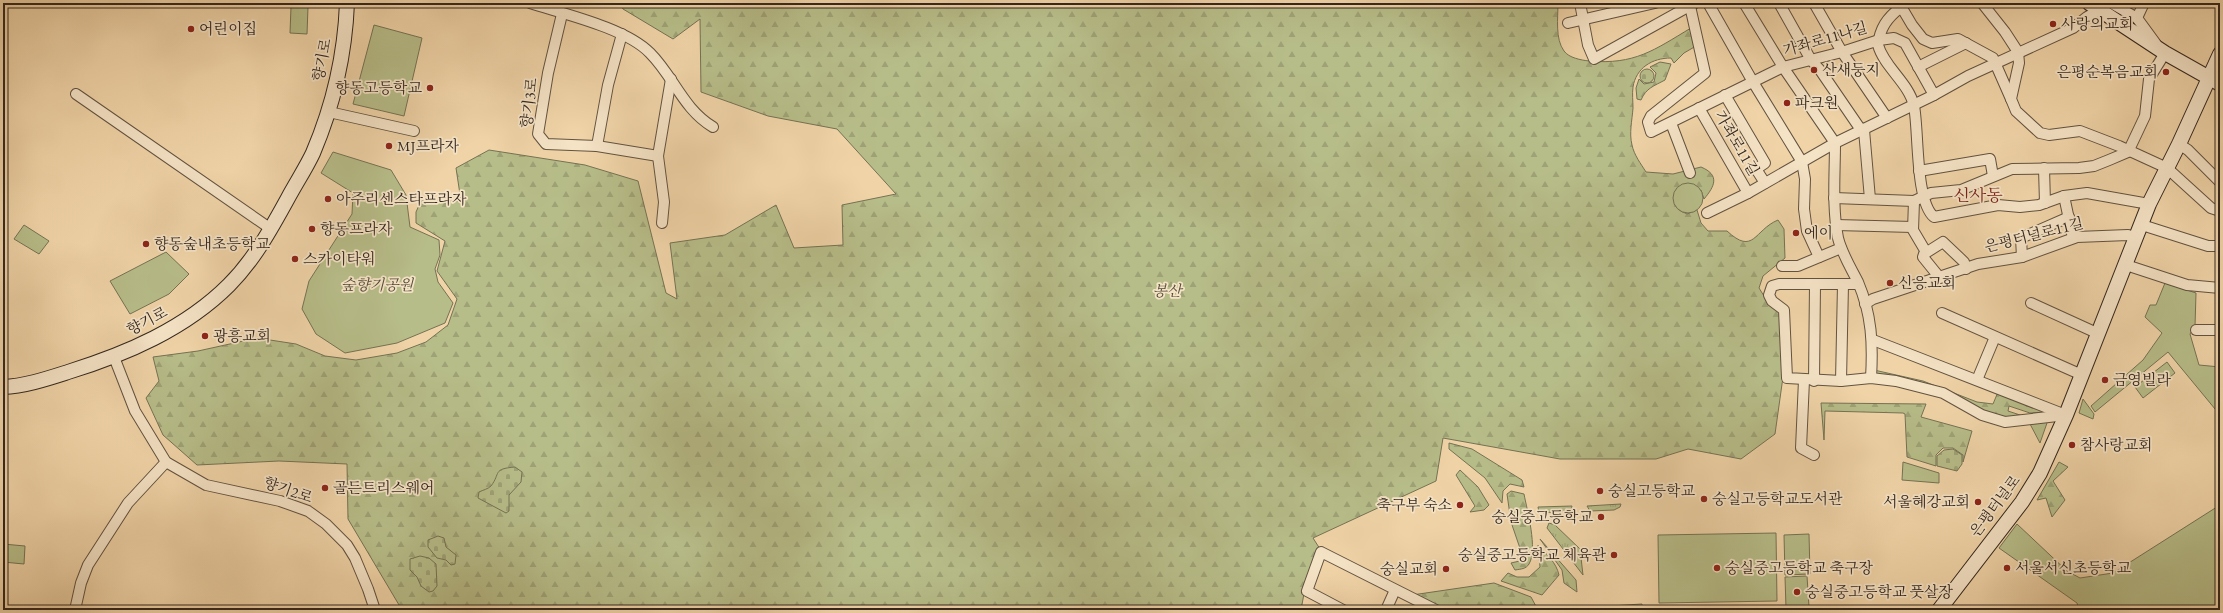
<svg xmlns="http://www.w3.org/2000/svg" width="2223" height="613" font-family="'EB Garamond','Noto Serif KR',serif">
<style>
.grass{fill:url(#grass-tufts);stroke:#757254}
.forest{fill:url(#forest-firs);stroke:#757254}
.cemetery{fill:url(#cemetery-stones);stroke:#757254}
.park{fill:#b7bd89;stroke:#757254}
.lines{fill:none;stroke-linecap:round;stroke-linejoin:round}
.minor-casing{stroke:#625240;stroke-width:12}
.secondary-casing{stroke:#33261e;stroke-width:16}
.minor{stroke:#f5e3c6;stroke-width:10}
.secondary{stroke:#f5e3c6;stroke-width:14}
.poi-dot{fill:#8f2418;stroke:#f5e3c6;stroke-width:1.5}
.labels{text-anchor:middle;stroke-width:3.5;stroke-linejoin:round;paint-order:stroke}
.poi-label{font-size:15px;fill:#33261e;stroke:#f5e3c6;text-anchor:start}
.street-label{font-size:15px;fill:#33261e;stroke:#f5e3c6}
.park-label{font-size:15px;font-style:italic;fill:#544c39;stroke:#f5e3c6}
.quarter-label{font-size:17px;fill:#7a1f14;stroke:#f5e3c6}
</style>
<defs>
<pattern id="grass-tufts" width="24" height="20" patternUnits="userSpaceOnUse"><rect width="24" height="20" fill="#b7bd89"/><path d="M3 7l-1-3M5 7V3M7 7l1-3M15 17l-1-3M17 17v-4M19 17l1-3" fill="none" stroke="#9ea276"/></pattern>
<pattern id="forest-firs" width="22" height="20" patternUnits="userSpaceOnUse"><rect width="22" height="20" fill="#b7bd89"/><path d="M5 1l3.5 6h-7zM16 11l3.5 6h-7z" fill="#9ea276"/></pattern>
<pattern id="cemetery-stones" width="16" height="16" patternUnits="userSpaceOnUse"><rect width="16" height="16" fill="#b7bd89"/><path d="M2 7V4a2 2 0 0 1 4 0v3zM10 15v-3a2 2 0 0 1 4 0v3z" fill="#9ea276"/></pattern>
</defs>
<rect width="100%" height="100%" fill="#f0d4a8"/>
<filter id="stains"><feTurbulence type="fractalNoise" baseFrequency=".005" numOctaves="4"/><feColorMatrix values="0 0 0 0 .2 0 0 0 0 .09 0 0 0 0 .02 0 0 0 .5 -.17"/></filter>
<radialGradient id="worn" r=".72"><stop offset=".6" stop-color="#630" stop-opacity="0"/><stop offset="1" stop-color="#630" stop-opacity=".3"/></radialGradient>
<!-- grass -->
<g class="grass">
<path d="M1621 504 1620 507 1614 510 1590 511 1587 506Z"/>
<path d="M1572 506 1571 510 1543 513V511L1539 512 1538 507Z"/>
<path d="M1549 523 1555 525 1580 549 1583 575 1547 528Z"/>
</g>
<!-- forest -->
<g class="forest">
<path d="M620 3H1558C1558 18 1555 39 1564 51 1569 58 1581 60 1589 61 1635 65 1654 50 1691 28L1696 46 1684 53 1674 63 1671 58C1652 58 1636 68 1633 87 1632 94 1633 101 1633 108 1632 121 1629 133 1632 145 1634 155 1641 164 1646 172L1673 174 1701 167C1720 175 1715 186 1704 199L1701 190 1674 204 1679 210 1687 214 1697 210 1701 223 1708 231H1727C1754 256 1754 230 1778 220L1784 229 1785 258 1763 276 1759 288 1769 304 1781 313 1783 377 1775 434 1741 459 1688 449 1656 459H1560L1443 438 1436 481 1313 538 1320 549 1305 588 1301 610H783L782 608 774 610H402L348 519 347 464 279 461 197 465 163 435 146 398 159 381 153 357 198 351 257 338 296 344 325 356 356 360 397 353 426 342 448 325 457 299 437 271 445 241 416 223V212L421 201H461L456 168 489 150 585 165 638 181 666 293 677 299 670 243 725 235 776 205 794 248 843 245 842 205 896 194 837 129 768 116 701 92 700 19 673 39 623 9Z"/>
<path d="M1660 62 1671 64 1665 80C1654 86 1646 88 1641 100L1637 99 1636 88 1639 79 1644 84 1654 82 1656 73 1650 67Z"/>
<path d="M1874 370 1923 381 1977 402 1993 404 1998 392 2047 412 2030 413 2009 406 2008 411 2023 416 2005 418 1875 376Z"/>
<path d="M1821 403 1926 404 1921 417 1972 431 1963 462V455L1953 448H1943L1936 455V466L1907 457 1905 414 1903 413 1825 411 1824 440Z"/>
<path d="M1449 443 1472 449 1522 480 1524 487 1510 484 1503 491 1502 503 1485 478 1449 449Z"/>
<path d="M2059 462 2068 467 2053 481 2065 500 2052 517 2046 498 2037 500Z"/>
<path d="M1460 470 1478 487 1489 505 1484 510 1470 512 1475 506 1456 475Z"/>
<path d="M1511 491 1524 494C1527 510 1538 549 1529 564 1526 569 1521 569 1515 570L1511 563 1524 560 1511 522 1507 494Z"/>
<path d="M1540 539 1576 580 1577 592 1564 583 1562 570Z"/>
<path d="M1538 545C1547 555 1556 562 1559 575L1542 595 1501 581 1508 573 1517 577H1529L1540 567Z"/>
<path d="M1494 583 1531 597 1538 610H1440L1412 595Z"/>
<path d="M1642 604V607L1651 606V610L1594 609V607Z"/>
</g>
<!-- cemetery -->
<g class="cemetery">
<circle cx="1647" cy="76" r="7"/>
<path d="M1953 449 1962 455V464L1957 471 1937 466V456L1944 450Z"/>
<path d="M515 467 522 472 521 482 509 495V511L506 513 478 498 479 492C483 490 488 489 491 486 501 473 492 469 515 467Z"/>
<path d="M438 536 444 538 446 547 456 555 455 564 451 565 446 560 437 558 428 547V540Z"/>
<path d="M420 556 429 558 436 564 437 586 433 591 429 592 421 586 417 577 410 570V559Z"/>
</g>
<!-- park -->
<g class="park">
<path d="M291 7H308L307 34 290 33Z"/>
<path d="M374 25 422 38 404 116 353 104Z"/>
<path d="M333 152 391 170 406 195 410 227 439 240 440 255 435 269 438 282 453 303 445 323 397 343 345 353 316 334 302 309 309 281 352 214 353 193 321 173Z"/>
<circle cx="1688" cy="198" r="15"/>
<path d="M24 225 49 241 39 254 14 239Z"/>
<path d="M166 252 189 274 169 294 130 314 110 281Z"/>
<path d="M2165 283 2196 293 2195 326 2190 334 2199 365 2220 367V415L2168 352 2095 412 2091 406 2143 360 2162 333 2145 317 2150 305H2156Z"/>
<path d="M2167 362 2175 373 2143 398 2135 387Z"/>
<path d="M2083 399 2094 414 2093 419 2079 413Z"/>
<path d="M2044 420 2047 423 2040 443 2030 424Z"/>
<path d="M1903 462 1939 473V483L1902 480Z"/>
<path d="M2220 505V610H2079L2077 603 1999 548 2017 524 2067 571 2080 578 2113 573Z"/>
<path d="M1776 533 1777 601 1659 603 1658 535Z"/>
<path d="M1809 534 1810 574 1785 575 1784 535Z"/>
<path d="M3 544 25 546 24 564 3 562Z"/>
<path d="M1807 576 1809 607 1786 608 1785 577Z"/>
</g>
<g class="lines">
<defs>
<g id="minor">
<path d="M530 3C564 14 626 28 650 53 674 77 683 109 713 127"/>
<path d="M1580 3 1588 45 1594 59 1695 3"/>
<path d="M1708 3 1753 82 1802 162 1805 179 1804 209 1807 231 1819 257"/>
<path d="M1744 3 1783 67 1835 143"/>
<path d="M1779 3 1811 60 1820 70 1859 127 1864 130 1870 199"/>
<path d="M1814 3 1842 52 1887 118"/>
<path d="M1899 3 1912 25 1923 39 1932 43 1958 39 1993 58 2011 99"/>
<path d="M1982 3 2005 32 2018 52 2019 63 2011 99 2016 111 2040 133 2049 135 2080 131 2119 146 2167 168 2211 208 2220 211"/>
<path d="M2111 3 2137 18 2156 44"/>
<path d="M1690 6 1705 73 1651 116 1648 122 1651 132 1783 67 1842 52 1879 40 1894 38 1905 43 1934 95"/>
<path d="M1900 8C1887 18 1880 28 1878 45 1884 67 1909 83 1914 106 1919 131 1915 201 1934 217L1998 205 2020 207 2039 205 2064 196 2087 193 2149 204"/>
<path d="M562 14 548 73 538 134 546 144 597 146 658 156 671 79"/>
<path d="M2137 18 2144 3"/>
<path d="M1568 23 1655 3"/>
<path d="M1918 67 1966 43"/>
<path d="M76 94 271 229"/>
<path d="M1725 95 1765 163 1756 169 1765 183"/>
<path d="M1699 108 1748 193"/>
<path d="M329 112 414 131"/>
<path d="M1671 123 1690 173"/>
<path d="M1835 143C1835 174 1832 207 1838 238 1842 254 1851 268 1858 282 1872 315 1873 344 1871 378"/>
<path d="M2179 144 2188 150 2220 182"/>
<path d="M597 146 608 85 622 34"/>
<path d="M658 156 664 202 662 223"/>
<path d="M2044 168 2045 203"/>
<path d="M1919 171 1990 159 1993 176"/>
<path d="M2064 196 2073 238"/>
<path d="M1834 198 1914 201 1931 193 1961 190 2012 169 2079 168 2094 166 2109 160 2128 152 2145 116 2149 79 2165 53"/>
<path d="M1914 201 1913 230 1926 252"/>
<path d="M1707 213 1748 193 1835 143 1934 95 1968 76 2073 28 2087 17 2099 10 2098 4"/>
<path d="M1836 225 1913 227"/>
<path d="M2142 225 2208 246H2220"/>
<path d="M2022 257 2021 238 2069 217"/>
<path d="M2126 265 2187 285 2220 288"/>
<path d="M1782 266H1798L1841 248"/>
<path d="M1940 278 1923 257 1924 254 1943 242 1964 262 1966 269"/>
<path d="M1858 284H1779L1772 286 1769 295 1772 301 1784 310 1787 378 1841 381 1871 378 1896 381 1943 393 1982 415 2005 422 2066 415"/>
<path d="M2031 303 2099 334"/>
<path d="M1865 304 1873 299 1978 264 2022 257 2077 237 2128 235 2137 238"/>
<path d="M1942 313 2082 375"/>
<path d="M2196 330H2220"/>
<path d="M1873 340 2063 414"/>
<path d="M114 357 135 411 166 462 206 485 280 501 308 511 326 524 347 545 355 558 368 589 375 610"/>
<path d="M1804 380 1801 448 1814 455"/>
<path d="M1977 380 1995 337"/>
<path d="M1814 381 1815 284"/>
<path d="M1841 381 1843 284"/>
<path d="M75 610 81 583 88 565 128 503 166 462"/>
<path d="M1343 610 1307 591 1321 552 1436 610"/>
<path d="M1386 610 1395 590"/>
</g>
<g id="secondary">
<path d="M2089 3 2165 53 2220 84"/>
<path d="M3 387C25 386 46 379 68 372 126 354 185 329 229 285 254 260 271 229 288 198 296 183 306 168 313 153 333 106 345 54 347 3"/>
<path d="M1939 610 2022 502 2040 473 2066 415 2149 204 2179 144 2220 54"/>
</g>
</defs>
<!-- minor casing -->
<use href="#minor" class="minor-casing"/>
<!-- secondary casing -->
<use href="#secondary" class="secondary-casing"/>
<!-- minor -->
<use href="#minor" class="minor"/>
<!-- secondary -->
<use href="#secondary" class="secondary"/>
</g>
<!-- markers -->
<g class="poi-dot">
<circle cx="2053" cy="24" r="4"/>
<circle cx="191" cy="29" r="4"/>
<circle cx="1814" cy="70" r="4"/>
<circle cx="2166" cy="72" r="4"/>
<circle cx="430" cy="88" r="4"/>
<circle cx="1787" cy="103" r="4"/>
<circle cx="389" cy="146" r="4"/>
<circle cx="328" cy="199" r="4"/>
<circle cx="312" cy="229" r="4"/>
<circle cx="1796" cy="233" r="4"/>
<circle cx="146" cy="244" r="4"/>
<circle cx="295" cy="259" r="4"/>
<circle cx="1890" cy="283" r="4"/>
<circle cx="205" cy="336" r="4"/>
<circle cx="2105" cy="380" r="4"/>
<circle cx="2072" cy="445" r="4"/>
<circle cx="325" cy="488" r="4"/>
<circle cx="1600" cy="491" r="4"/>
<circle cx="1704" cy="499" r="4"/>
<circle cx="1978" cy="502" r="4"/>
<circle cx="1460" cy="505" r="4"/>
<circle cx="1601" cy="517" r="4"/>
<circle cx="1614" cy="555" r="4"/>
<circle cx="1717" cy="568" r="4"/>
<circle cx="2007" cy="568" r="4"/>
<circle cx="1446" cy="569" r="4"/>
<circle cx="1797" cy="592" r="4"/>
</g>
<g class="labels">
<!-- poi labels -->
<g class="poi-label">
<text x="2061" y="29">사랑의교회</text>
<text x="199" y="34">어린이집</text>
<text x="1822" y="75">산새둥지</text>
<text x="2158" y="77" text-anchor="end">은평순복음교회</text>
<text x="422" y="93" text-anchor="end">향동고등학교</text>
<text x="1795" y="108">파크원</text>
<text x="397" y="151">MJ프라자</text>
<text x="336" y="204">아주리센스타프라자</text>
<text x="320" y="234">향동프라자</text>
<text x="1804" y="238">에이</text>
<text x="154" y="249">향동숲내초등학교</text>
<text x="303" y="264">스카이타워</text>
<text x="1898" y="288">신응교회</text>
<text x="213" y="341">광흥교회</text>
<text x="2113" y="385">금영빌라</text>
<text x="2080" y="450">참사랑교회</text>
<text x="333" y="493">골든트리스웨어</text>
<text x="1608" y="496">숭실고등학교</text>
<text x="1712" y="504">숭실고등학교도서관</text>
<text x="1970" y="507" text-anchor="end">서울혜강교회</text>
<text x="1452" y="510" text-anchor="end">축구부 숙소</text>
<text x="1593" y="522" text-anchor="end">숭실중고등학교</text>
<text x="1606" y="560" text-anchor="end">숭실중고등학교 체육관</text>
<text x="1725" y="573">숭실중고등학교 축구장</text>
<text x="2015" y="573">서울서신초등학교</text>
<text x="1438" y="574" text-anchor="end">숭실교회</text>
<text x="1805" y="597">숭실중고등학교 풋살장</text>
</g>
<!-- street labels -->
<g class="street-label">
<text transform="translate(1825 39) rotate(-16)" y="5">가좌로11나길</text>
<text transform="translate(322 60) rotate(-79)" y="5">향기로</text>
<text transform="translate(529 103) rotate(-83)" y="5">향기3로</text>
<text transform="translate(1737 143) rotate(60)" y="5">가좌로11길</text>
<text transform="translate(2034 235) rotate(-14)" y="5">은평터널로11길</text>
<text transform="translate(147 321) rotate(-28)" y="5">향기로</text>
<text transform="translate(288 490) rotate(19)" y="5">향기2로</text>
<text transform="translate(1995 506) rotate(-53)" y="5">은평터널로</text>
</g>
<!-- park labels -->
<g class="park-label">
<text x="377" y="290">숲향기공원</text>
<text x="1167" y="296">봉산</text>
</g>
<!-- quarter labels -->
<g class="quarter-label">
<text x="1978" y="201">신사동</text>
</g>
</g>
<!-- margin -->
<rect width="2223" height="613" fill="none" stroke="#f0d4a8" stroke-width="16"/>
<rect x="4" y="4" width="2215" height="605" fill="none" stroke="#33261e" stroke-width="2"/>
<rect x="8" y="8" width="2207" height="597" fill="none" stroke="#33261e"/>
<rect width="100%" height="100%" filter="url(#stains)"/>
<rect width="100%" height="100%" fill="url(#worn)"/>
</svg>
